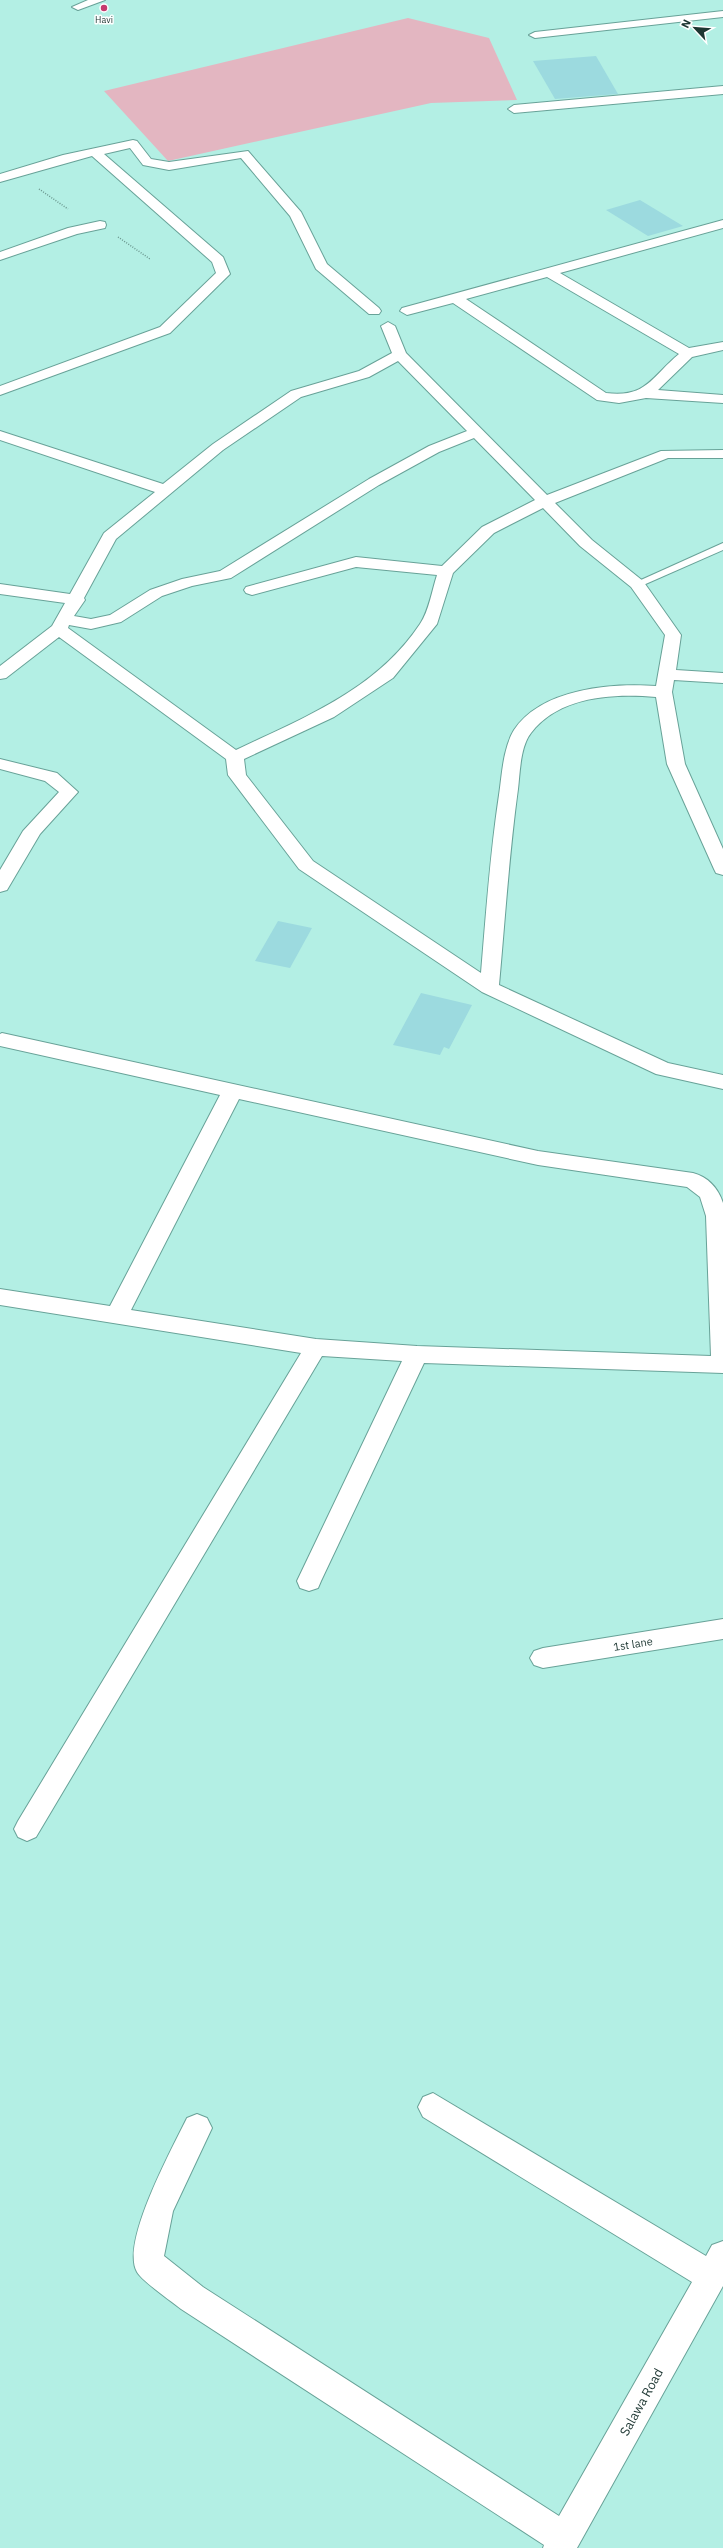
<svg xmlns="http://www.w3.org/2000/svg" width="723" height="2548" font-family="'IBM Plex Sans',sans-serif">
<style>
.green{fill:#e3b6c1}
.building{fill:#9cdadf}
.lines{fill:none;stroke-linecap:round;stroke-linejoin:round}
.lane-casing{stroke:#68a298;stroke-width:2}
.street-casing{stroke:#68a298;stroke-width:2}
.path{stroke:#6a968e;stroke-width:1.5;stroke-dasharray:1 1.5;stroke-linecap:butt}
.lane{fill:#fff;fill-rule:evenodd}
.street{fill:#fff;fill-rule:evenodd}
.poi-dot{fill:#c63a6d;stroke:#fff;stroke-width:1.5}
.labels{text-anchor:middle;stroke-width:3;stroke-linejoin:round;paint-order:stroke}
.far-poi-label{font-size:9px;fill:#1d3632;stroke:#fff}
.street-label{font-size:11px;fill:#1d3632;stroke:#fff}
.near-street-label{font-size:13px;fill:#1d3632;stroke:#fff}
</style>
<rect width="100%" height="100%" fill="#b3efe4"/>
<!-- green -->
<path class="green" d="M408 18 489 38 517 100 431 103 168 161 104 91Z"/>
<!-- building -->
<g class="building">
<path d="M596 56 618 94 555 99 533 61Z"/>
<path d="M640 200 683 226 648 236 606 210Z"/>
<path d="M278 921 312 928 290 968 255 961Z"/>
<path d="M421 993 472 1005 449 1049 444 1047 440 1055 393 1045Z"/>
</g>
<g class="lines">
<defs>
<path id="lane" d="M723 543V550L641 586 632 584Z"/>
<g id="street">
<path d="M88 0H105L78 10 72 7Z"/>
<path d="M723 11V17L535 38 529 35 535 32Z"/>
<path d="M723 86V94L514 113 508 109 514 105Z"/>
<path d="M133 140 137 141 151 159 169 162 248 151 301 212 327 264 379 308 381 311 379 314H369L316 269 290 216 241 158 169 170 143 165 130 148 104 154 223 257 230 274 170 333 0 395V386L160 327 216 273 212 262 92 156 0 182V174L63 155Z"/>
<path d="M723 220V228L560 273 689 348 723 342V350L692 357 658 390 723 395V403L646 398 619 403 597 400 453 303 407 315 400 311 402 308ZM547 277 679 354C651 377 647 398 606 393L466 299Z"/>
<path d="M100 221 105 222 106 225 105 228 77 234 0 260V252L68 228Z"/>
<path d="M388 322 395 326 406 353 547 495 661 451 723 450V458H668L555 503 592 540 643 581 681 635 676 670 723 673V683L674 680 672 692 685 764 723 849V875L716 873 714 869 667 764 656 697C614 693 559 696 531 733 520 747 520 773 518 789 509 854 505 920 499 985L668 1063 723 1075V1089L656 1074 482 992 299 869 228 775 226 759 59 637 6 678 0 679V666L52 626 65 603 0 594V584L70 594 104 533 155 492 0 440V431L163 484 213 444 291 391 359 371 392 353 381 326ZM398 361 467 431 429 446 369 479 220 571 182 579 150 590 110 615 91 619 74 616 85 600 84 598 116 539 223 450 301 397 369 377ZM474 438 535 500 482 527 442 566 356 557 246 587 244 590 246 593 252 595 356 567 437 575C432 590 429 611 420 624 376 690 305 717 236 750L68 628 69 625 91 629 121 622 162 596 192 586 231 578 379 485 439 452ZM543 508 580 546 631 587 665 635 656 686C612 683 542 688 514 730 503 748 502 775 499 795 490 854 486 914 481 973L313 861 246 775 244 759 334 717 393 678 437 624 453 573 494 533Z"/>
<path d="M0 759 57 773 78 792 40 834 7 890 0 892V870L23 831 59 792 45 781 0 769Z"/>
<path d="M2 1033 538 1151 693 1173C708 1177 718 1188 723 1203V1373L424 1363 321 1581 318 1588 309 1591 300 1588 297 1581 402 1361 322 1356 36 1837 27 1841 18 1837 14 1829 18 1821 301 1353 0 1305V1289L110 1306 220 1095 0 1046V1034ZM239 1099 538 1165 687 1187 700 1197 706 1216 711 1356 417 1346 316 1339 131 1310Z"/>
<path d="M723 1619V1639L543 1668 534 1665 530 1658 534 1651 543 1648Z"/>
<path d="M433 2093 706 2256 712 2245 723 2241V2286L577 2548H543L544 2545 181 2309C171 2301 142 2281 137 2272 120 2243 173 2147 187 2118L197 2114 207 2118 212 2128 173 2211 164 2256 203 2287 559 2516 692 2282 423 2117 418 2107 423 2097Z"/>
</g>
</defs>
<!-- lane casing -->
<use href="#lane" class="lane-casing"/>
<!-- street casing -->
<use href="#street" class="street-casing"/>
<!-- path -->
<g class="path">
<path d="M39 189 68 209"/>
<path d="M118 237 150 259"/>
</g>
<!-- lane -->
<use href="#lane" class="lane"/>
<!-- street -->
<use href="#street" class="street"/>
</g>
<!-- markers -->
<circle class="poi-dot" cx="104" cy="8" r="4"/>
<g class="labels">
<!-- far-poi labels -->
<g class="far-poi-label">
<text x="104" y="23">Havi</text>
</g>
<!-- street labels -->
<g class="street-label">
<text transform="translate(633 1644) rotate(-9)" y="4">1st lane</text>
</g>
<!-- near-street labels -->
<g class="near-street-label">
<text transform="translate(641 2402) rotate(-61)" y="5">Salawa Road</text>
</g>
</g>
<!-- north arrow -->
<g transform="translate(695 28) rotate(296)" stroke="#ffffff" stroke-width="3" paint-order="stroke">
<path d="M0-3L7 15L0 10L-7 15Z" fill="#1d3632"/>
<text y="-6" font-size="11" font-weight="bold" text-anchor="middle" fill="#1d3632">N</text>
</g>
</svg>
